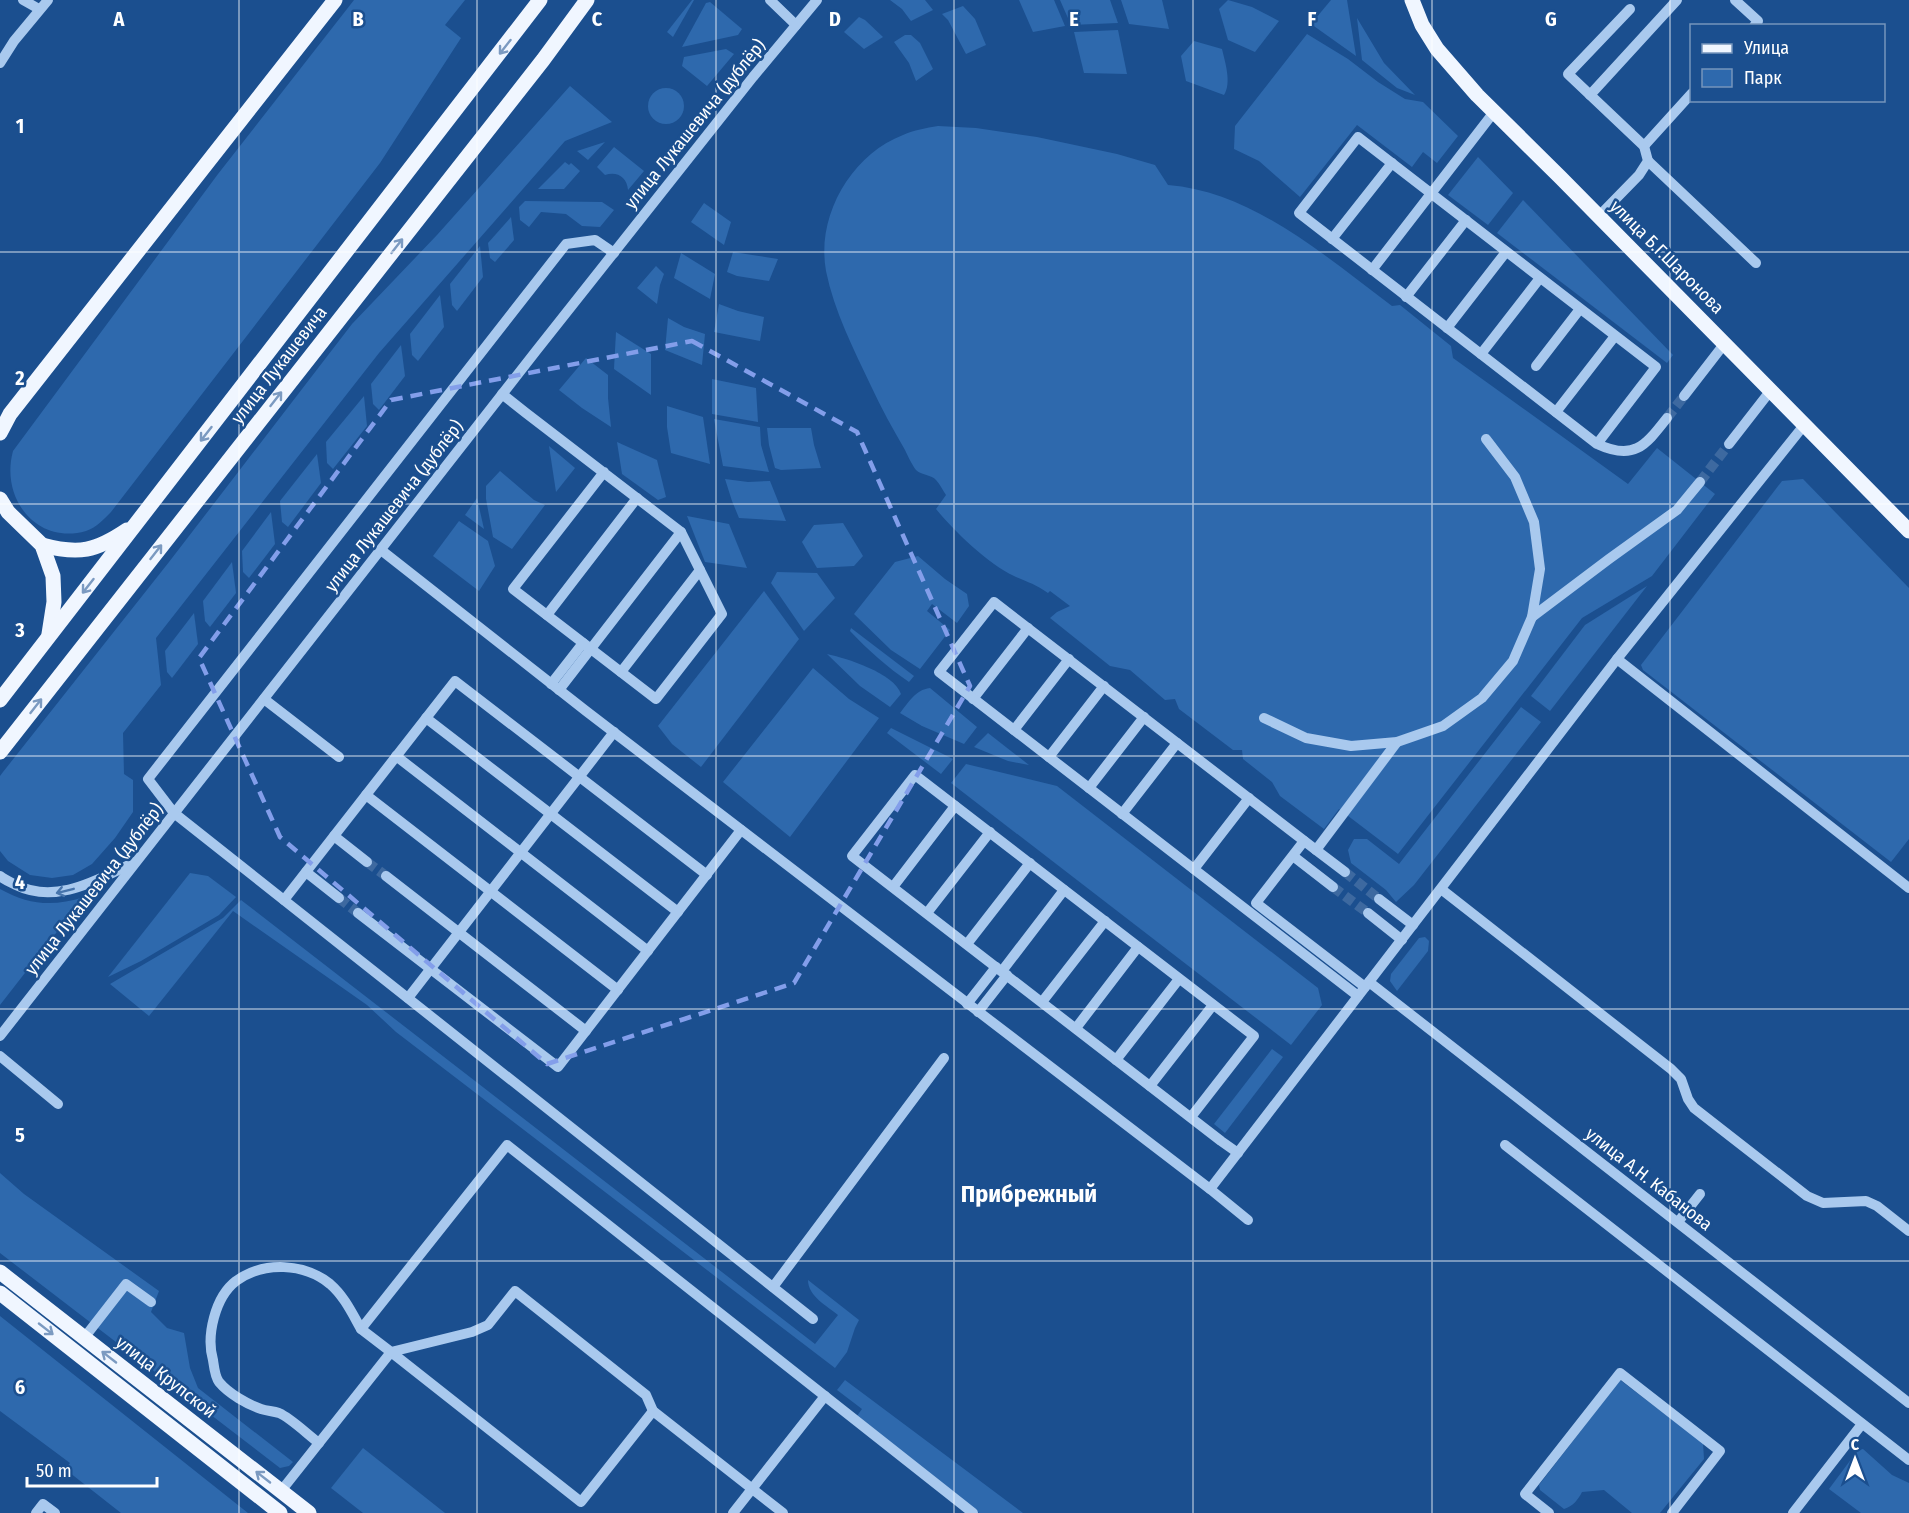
<svg xmlns="http://www.w3.org/2000/svg" width="1909" height="1513" font-family="'Fira Sans Condensed',sans-serif">
<style>
.green{fill:#2e69ad}
.lines{fill:none;stroke-linecap:round;stroke-linejoin:round}
.minor-tunnel{stroke:#3d69a0;stroke-width:10;stroke-dasharray:10 5;stroke-linecap:butt}
.minor{stroke:#a9c9ee;stroke-width:10}
.major{stroke:#f0f6ff;stroke-width:15}
.oneway{stroke:#7b9ac1}
.oneway2{stroke:#4674ac}
.marked{fill:none;stroke:#839eea;stroke-width:4.5;stroke-dasharray:12 8;stroke-linejoin:round}
.grid{fill:none;stroke:#fff;stroke-width:1.5;stroke-opacity:0.55}
.labels{text-anchor:middle;stroke-width:5;stroke-linejoin:round;paint-order:stroke}
.street-label{font-size:18px;fill:#fff;stroke:#1b4f8f}
.district-label{font-size:24px;font-weight:bold;fill:#fff;stroke:#1b4f8f}
.grid-label{font-size:20px;text-anchor:middle;font-weight:bold;fill:#fff;stroke:#1b4f8f;stroke-width:5;stroke-linejoin:round;paint-order:stroke}
</style>
<rect width="100%" height="100%" fill="#1b4f8f"/>
<!-- green -->
<g class="green">
<path d="M354 0H465L445 25 461 38 380 163 111 512C104 519 96 528 86 531 37 545 0 499 13 451L218 174Z"/>
<path d="M692 0H694L673 37 667 32Z"/>
<path d="M890 0H925L933 10 911 21 902 9Z"/>
<path d="M1019 0H1054L1065 26 1033 32Z"/>
<path d="M1060 0H1110L1118 23 1071 25Z"/>
<path d="M1121 0H1162L1169 29 1129 24Z"/>
<path d="M1228 0 1252 7 1279 21 1255 52 1228 40 1219 9Z"/>
<path d="M1331 0H1347L1356 56 1311 24Z"/>
<path d="M710 2 742 29 738 35 682 47 706 3Z"/>
<path d="M963 6 975 19 986 45 966 54 948 20 942 14Z"/>
<path d="M859 17 865 20 883 37 864 49 844 32Z"/>
<path d="M1357 18 1384 63 1415 95 1397 88 1362 60Z"/>
<path d="M1118 30 1127 74 1084 73 1074 32Z"/>
<path d="M1307 34 1348 59 1378 82 1405 99 1423 102 1458 136 1437 163 1423 152 1412 167 1357 125 1300 197 1259 161 1234 149 1235 126Z"/>
<path d="M905 35H911L920 43 933 69 916 81 909 63 894 42Z"/>
<path d="M1194 41 1222 49C1225 62 1232 83 1224 95L1186 81 1181 56Z"/>
<path d="M726 49 734 54 707 86 682 66 684 57Z"/>
<path d="M570 86 612 122 565 141 379 353 156 638 161 685 123 733 124 774 133 780V812L115 838 92 864 73 875 52 878 30 875 8 861 0 851V776L3 772 169 562 352 324 437 235Z"/>
<circle cx="666" cy="106" r="18"/>
<path d="M938 126 976 128 1037 137 1117 154 1155 165 1168 185C1254 192 1326 257 1392 306L1400 305 1451 346 1453 358 1628 484 1657 448 1715 494 1652 576 1582 618 1398 854 1339 809 1324 829 1280 796 1272 782 1243 759 1242 750H1233L1179 709 1175 699 1165 700 1130 670 1110 666 1050 618 1057 612 1070 606 1050 591 1048 593C1036 584 1027 582 1014 576 988 564 954 531 936 509L946 495C943 491 940 484 936 480 932 475 921 475 916 470 912 465 908 456 905 450 893 429 881 408 871 386 854 350 834 311 826 271 816 216 851 155 903 135 914 130 926 128 938 126Z"/>
<path d="M605 142 588 160 577 151Z"/>
<path d="M614 147 644 171 628 190C627 177 617 171 605 175L597 167Z"/>
<path d="M1478 157 1513 193 1488 225 1448 195Z"/>
<path d="M565 162 569 165 571 163 580 171 564 189H538Z"/>
<path d="M1523 200 1673 355 1667 363 1497 233Z"/>
<path d="M525 201 602 202 614 210 600 227 582 226 566 214 541 212 529 227 520 220 519 207Z"/>
<path d="M704 203 731 222 724 245 691 222Z"/>
<path d="M511 217 514 240 495 262 490 258 488 243Z"/>
<path d="M480 246 483 277 457 311 452 305 450 284Z"/>
<path d="M733 252 778 259 769 281 737 276 727 272Z"/>
<path d="M681 253 715 274 710 299 674 278Z"/>
<path d="M656 266 664 274 660 285 657 304 637 288Z"/>
<path d="M440 295 444 327 418 361 412 355 410 334Z"/>
<path d="M719 304 738 311 764 317 760 341 714 332Z"/>
<path d="M668 318 684 327 705 334 702 365 665 350Z"/>
<path d="M616 332 651 354V395L614 369Z"/>
<path d="M401 345 405 376 379 410 373 404 371 384Z"/>
<path d="M586 358 608 375V398L611 427 582 408 559 390Z"/>
<path d="M712 379 756 388 758 422 712 414Z"/>
<path d="M364 396 367 426 333 469 327 463 326 442Z"/>
<path d="M667 406 703 417 710 464 671 453 667 427Z"/>
<path d="M714 419 760 427 761 445 769 472 723 466Z"/>
<path d="M767 428H811L814 445 821 468 781 470 775 468 769 445Z"/>
<path d="M617 442 657 460 666 497 658 500 622 474Z"/>
<path d="M549 446 575 468 556 492Z"/>
<path d="M317 454 321 483 288 527 282 522 280 501Z"/>
<path d="M500 471 534 500 545 505 512 549 493 537 486 499V486Z"/>
<path d="M725 479 748 482 770 481 786 521 739 518 732 501Z"/>
<path d="M1803 479 1909 588V839L1891 862 1643 670 1641 665 1782 481Z"/>
<path d="M477 498 484 529 465 515Z"/>
<path d="M271 512 275 544 249 578 243 572 242 551Z"/>
<path d="M687 516 729 524 747 568 705 562Z"/>
<path d="M459 521 488 541 495 566 479 591 433 556Z"/>
<path d="M843 523 863 556 854 566 817 568 802 542 814 525Z"/>
<path d="M918 556 945 579 967 594 969 606 957 623 932 604 927 611 950 630 920 669 891 650 854 614 895 562Z"/>
<path d="M232 562 236 593 210 627 205 621 203 601Z"/>
<path d="M777 572 817 573 835 598 804 631 771 583Z"/>
<path d="M1647 586 1550 711 1531 696 1585 625Z"/>
<path d="M764 591 799 639 701 767 672 744 658 726Z"/>
<path d="M194 613 198 644 172 678 167 672 165 651Z"/>
<path d="M851 628 914 676 909 682C887 667 868 650 850 631Z"/>
<path d="M827 654C846 658 894 673 901 694L890 707 860 686Z"/>
<path d="M813 668 849 699 879 718 790 837 723 782Z"/>
<path d="M930 688 977 727 964 744 922 726 900 713C909 702 915 690 930 688Z"/>
<path d="M1521 707 1541 722 1414 885 1396 902 1386 890 1351 863 1348 850 1354 839H1367L1399 864Z"/>
<path d="M891 728 953 759 941 774 887 733Z"/>
<path d="M988 733 1029 765 1008 761 974 747Z"/>
<path d="M966 764 1057 786 1318 988 1322 1005 1291 1045 951 783Z"/>
<path d="M190 873 208 876 236 897 219 915 141 961 108 977Z"/>
<path d="M0 889C29 905 53 907 84 897L0 1005Z"/>
<path d="M241 900 815 1344 838 1315C827 1306 808 1296 808 1280L859 1320 855 1328 847 1352 835 1368 396 1032 367 1005 233 911 149 1016 110 984 223 918Z"/>
<path d="M1425 937 1429 941 1428 951 1397 991 1390 981 1391 974 1419 938Z"/>
<path d="M1272 1049 1283 1057 1225 1133 1214 1124Z"/>
<path d="M0 1173 24 1194 159 1291 151 1312 167 1328 184 1333 190 1368 198 1388 293 1462 289 1466 280 1468 0 1253Z"/>
<path d="M0 1317V1316L248 1513H121L65 1469 70 1463 0 1411Z"/>
<path d="M845 1380 1023 1513H979L857 1416 862 1409 837 1390Z"/>
<path d="M1620 1380 1703 1443 1704 1459 1660 1513H1632L1604 1490 1582 1492C1578 1500 1573 1506 1564 1509L1540 1490 1539 1485Z"/>
<path d="M363 1448 445 1513H363L331 1488Z"/>
<path d="M1863 1449 1892 1475 1909 1483V1513H1861L1829 1489 1858 1450Z"/>
</g>
<g class="lines">
<!-- minor-tunnel -->
<g class="minor-tunnel">
<path d="M1667 418 1684 396"/>
<path d="M1700 482 1729 444"/>
<path d="M367 862 386 876"/>
<path d="M1345 872 1379 899"/>
<path d="M1333 887 1368 913"/>
<path d="M339 898 358 913"/>
</g>
<!-- minor -->
<g class="minor">
<path d="M23 0 39 9"/>
<path d="M770 0 796 25"/>
<path d="M1735 0 1758 21 1754 26"/>
<path d="M0 63 14 41 48 0"/>
<path d="M1590 95 1677 0"/>
<path d="M1644 146 1692 93"/>
<path d="M1648 161 1756 263"/>
<path d="M1599 216 1639 175 1648 161 1644 146 1568 74 1630 9"/>
<path d="M1332 239 1392 163"/>
<path d="M614 253 595 240 566 244 148 779 174 813 813 1319"/>
<path d="M1372 270 1494 112"/>
<path d="M1406 297 1466 220"/>
<path d="M1447 328 1506 252"/>
<path d="M1481 354 1540 278"/>
<path d="M1536 366 1580 309"/>
<path d="M502 394 526 413 681 532 722 614 656 699 513 589 604 472"/>
<path d="M1684 396 1725 343"/>
<path d="M1556 412 1615 336"/>
<path d="M1597 444 1656 367 1358 137 1299 213 1597 444C1634 461 1645 446 1667 418"/>
<path d="M1729 444 1771 390"/>
<path d="M381 550 586 711 1210 1189 1617 659 1805 424"/>
<path d="M547 615 637 498"/>
<path d="M1532 617 1609 559 1677 510 1700 482"/>
<path d="M1617 659 1909 888"/>
<path d="M621 672 700 570"/>
<path d="M551 684 583 643"/>
<path d="M559 690 681 532"/>
<path d="M264 699 339 757"/>
<path d="M973 699 1028 628"/>
<path d="M426 718 678 912"/>
<path d="M1264 718 1306 738 1351 746 1397 742 1443 726 1482 698 1513 661 1532 617 1540 569 1534 522 1515 477 1486 439"/>
<path d="M1014 730 1069 659"/>
<path d="M396 756 648 951"/>
<path d="M1049 757 1104 686"/>
<path d="M1089 788 1144 717"/>
<path d="M366 795 618 990"/>
<path d="M1122 814 1177 743"/>
<path d="M334 836 367 862"/>
<path d="M1304 841 1256 903 1365 987"/>
<path d="M1316 850 1345 872"/>
<path d="M1293 856 1333 887"/>
<path d="M1194 869 1249 798"/>
<path d="M306 872 339 898"/>
<path d="M0 876C5 880 10 882 16 885 57 905 98 879 135 862"/>
<path d="M386 876 586 1031"/>
<path d="M893 887 955 806"/>
<path d="M1441 889 1671 1069 1681 1079 1688 1099 1694 1108 1807 1196 1823 1203 1866 1201 1877 1206 1909 1231"/>
<path d="M1379 899 1413 925"/>
<path d="M284 900 455 681 707 875"/>
<path d="M358 913 558 1067 741 830"/>
<path d="M927 913 990 832"/>
<path d="M1368 913 1402 940"/>
<path d="M967 944 1030 863"/>
<path d="M1002 971 1064 890"/>
<path d="M1369 982 1909 1403"/>
<path d="M1358 996 939 672 994 602 1316 850 1397 742"/>
<path d="M408 998 614 732"/>
<path d="M1042 1002 1105 921"/>
<path d="M967 1004 996 967"/>
<path d="M978 1012 1007 975"/>
<path d="M1076 1028 1138 947"/>
<path d="M0 1036 536 351 753 77 817 0"/>
<path d="M0 1056 58 1104"/>
<path d="M1116 1060 1179 979"/>
<path d="M1150 1086 1213 1005"/>
<path d="M1191 1117 1254 1036 915 775 852 856 1221 1141 1238 1153"/>
<path d="M1505 1145 1909 1460"/>
<path d="M1210 1189 1248 1220"/>
<path d="M1678 1222 1700 1194"/>
<path d="M773 1287 944 1058"/>
<path d="M84 1338 126 1284 151 1302"/>
<path d="M319 1443C308 1435 291 1418 279 1413 273 1411 267 1411 261 1409 247 1404 229 1394 219 1382 215 1377 214 1367 213 1360 206 1336 215 1297 236 1281 264 1261 304 1263 330 1284 344 1296 352 1313 361 1329"/>
<path d="M281 1491 391 1352 581 1502 653 1411"/>
<path d="M36 1513 43 1504 55 1513"/>
<path d="M733 1513 825 1396"/>
<path d="M783 1513 653 1411 646 1395 515 1291 488 1325 472 1332 391 1352 361 1329 507 1145 973 1513"/>
<path d="M1549 1513 1525 1494 1620 1373 1720 1451 1672 1513"/>
<path d="M1793 1513 1862 1424"/>
</g>
<!-- major -->
<g class="major">
<path d="M1412 0 1422 25 1437 49 1477 95 1560 177 1909 531"/>
<path d="M0 433 10 414 335 0"/>
<path d="M0 499 8 512 42 545 53 576 54 602 49 634"/>
<path d="M42 545C79 555 96 551 127 530"/>
<path d="M0 700 540 0"/>
<path d="M0 752 543 60 587 0"/>
<path d="M0 1272 309 1513"/>
<path d="M0 1293 280 1513"/>
</g>
</g>
<!-- one-way arrows -->
<defs><path id="oneway-shaft" d="M-6 0H5M1.5-3L5.5 0L1.5 3" fill="none" stroke-width="1.6" stroke-linecap="round" stroke-linejoin="round" transform="scale(1.5)"/></defs>
<g class="oneway">
<use href="#oneway-shaft" transform="translate(505 47) rotate(128)"/>
<use href="#oneway-shaft" transform="translate(397 246) rotate(-52)"/>
<use href="#oneway-shaft" transform="translate(276 399) rotate(-52)"/>
<use href="#oneway-shaft" transform="translate(206 434) rotate(128)"/>
<use href="#oneway-shaft" transform="translate(156 552) rotate(-52)"/>
<use href="#oneway-shaft" transform="translate(88 586) rotate(128)"/>
<use href="#oneway-shaft" transform="translate(36 706) rotate(-52)"/>
<use href="#oneway-shaft" transform="translate(46 1329) rotate(38)"/>
<use href="#oneway-shaft" transform="translate(109 1357) rotate(-142)"/>
<use href="#oneway-shaft" transform="translate(263 1477) rotate(-142)"/>
</g>
<use class="oneway2" href="#oneway-shaft" transform="translate(65 891) rotate(166)"/>
<!-- marked area -->
<path class="marked" d="M692 341 857 432 970 686 794 983 547 1064 280 837 199 658 391 400Z"/>
<!-- grid -->
<path class="grid" d="M239 0V1513M477 0V1513M716 0V1513M954 0V1513M1193 0V1513M1432 0V1513M1670 0V1513M0 252H1909M0 504H1909M0 756H1909M0 1009H1909M0 1261H1909"/>
<g class="labels">
<!-- street labels -->
<g class="street-label">
<text transform="translate(695 124) rotate(-51)" y="6">улица Лукашевича (дублёр)</text>
<text transform="translate(1667 257) rotate(45)" y="6">улица Б.Г.Шаронова</text>
<text transform="translate(279 365) rotate(-52)" y="6">улица Лукашевича</text>
<text transform="translate(394 506) rotate(-52)" y="6">улица Лукашевича (дублёр)</text>
<text transform="translate(94 889) rotate(-52)" y="6">улица Лукашевича (дублёр)</text>
<text transform="translate(1649 1179) rotate(38)" y="6">улица А.Н. Кабанова</text>
<text transform="translate(166 1377) rotate(38)" y="6">улица Крупской</text>
</g>
<!-- district labels -->
<g class="district-label">
<text x="1029" y="1202">Прибрежный</text>
</g>
</g>
<g class="grid-label">
<text x="119" y="26">A</text>
<text x="358" y="26">B</text>
<text x="597" y="26">C</text>
<text x="835" y="26">D</text>
<text x="1074" y="26">E</text>
<text x="1312" y="26">F</text>
<text x="1551" y="26">G</text>
<text x="20" y="133">1</text>
<text x="20" y="385">2</text>
<text x="20" y="637">3</text>
<text x="20" y="889">4</text>
<text x="20" y="1142">5</text>
<text x="20" y="1394">6</text>
</g>
<!-- legend -->
<rect x="1690" y="24" width="195" height="78" fill="#1b4f8f" stroke="#7695bc" stroke-width="1.5"/>
<rect x="1702" y="44" width="30" height="9" fill="#f0f6ff" stroke="#7695bc" stroke-width="1.5"/>
<text x="1744" y="54" font-size="18" fill="#ffffff">Улица</text>
<rect x="1702" y="69" width="30" height="18" fill="#2e69ad" stroke="#7695bc" stroke-width="1.5"/>
<text x="1744" y="84" font-size="18" fill="#ffffff">Парк</text>
<!-- north arrow -->
<g transform="translate(1855 1459)" stroke="#1b4f8f" stroke-width="4.5" paint-order="stroke">
<path d="M0-4.5L10 22L0 15L-10 22Z" fill="#ffffff"/>
<text y="-9" font-size="16" font-weight="bold" text-anchor="middle" fill="#ffffff">С</text>
</g>
<!-- scale -->
<path d="M27 1477v9h130v-9" fill="none" stroke="#ffffff" stroke-width="3"/>
<text x="36" y="1477" font-size="18" fill="#ffffff" stroke="#1b4f8f" stroke-width="4.5" paint-order="stroke">50 m</text>
</svg>
